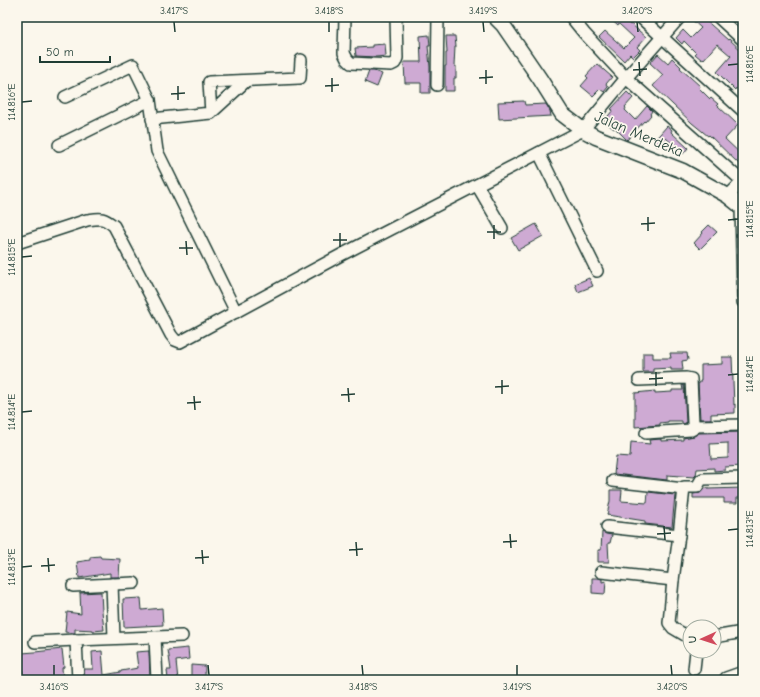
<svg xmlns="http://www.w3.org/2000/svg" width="760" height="697" font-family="'Comic Neue',sans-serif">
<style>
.building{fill:#ceaad3;stroke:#1f3d34;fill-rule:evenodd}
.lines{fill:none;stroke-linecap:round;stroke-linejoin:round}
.minor-casing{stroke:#1f3d34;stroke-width:14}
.tertiary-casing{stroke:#1f3d34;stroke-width:17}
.minor{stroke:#fbf7ec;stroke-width:11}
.tertiary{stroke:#fbf7ec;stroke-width:14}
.ticks{fill:none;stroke:#1f3d34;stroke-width:1.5}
.labels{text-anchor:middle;stroke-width:3.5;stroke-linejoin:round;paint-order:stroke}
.street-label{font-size:15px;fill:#1f3d34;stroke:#fbf7ec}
.neatline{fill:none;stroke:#1f3d34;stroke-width:1.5}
.ticks-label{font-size:10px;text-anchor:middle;fill:#1f3d34}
</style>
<rect width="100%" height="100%" fill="#fbf7ec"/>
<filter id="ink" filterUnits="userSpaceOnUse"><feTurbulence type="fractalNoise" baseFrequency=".025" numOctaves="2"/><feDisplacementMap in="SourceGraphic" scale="8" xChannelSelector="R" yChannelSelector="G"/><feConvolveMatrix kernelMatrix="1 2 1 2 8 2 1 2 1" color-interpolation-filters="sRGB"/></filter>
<g filter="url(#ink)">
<!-- building -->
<g class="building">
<path d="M608 17H626L624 19 630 25 631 24 646 37 637 47 640 50 633 57 630 54 624 61 599 37 605 31 624 48 634 38 619 24 618 26Z"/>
<path d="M689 17H702L728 40 729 39 743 52V95L736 88 735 90 717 72 731 56 717 44 704 59 703 58 702 60 695 54 696 53 684 41 682 44 676 38 683 30 691 38 701 28Z"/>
<path d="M429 35 430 46H428L430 67V93H421V83H405L404 62H421L420 36Z"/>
<path d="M446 36H455L456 47H455L454 66H456V78H454V91H445V66H446V53H447Z"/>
<path d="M385 44 386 56 376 57 356 56 355 48 372 47V45Z"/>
<path d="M658 54 668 63 672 58 681 67 680 68 700 86 699 88 710 99 711 98 718 104 717 105 738 125 725 139 743 156V160L739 164 709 135 708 136 692 123 653 86 663 75 650 63Z"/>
<path d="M597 64 612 77 606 84 608 87 604 92 600 89 593 96 581 86 588 78 586 76Z"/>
<path d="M369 71H374L382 74 377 87 365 82Z"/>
<path d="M627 92 633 98 625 107 626 108 625 110 635 120 647 106 652 111 650 114 651 115 645 122 644 121 627 140 615 128 614 129 604 121 613 110 611 109Z"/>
<path d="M524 101 525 105 546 104 550 111 551 116 499 119 498 102Z"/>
<path d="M667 126 672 130 671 132 688 148 683 154 666 138 658 147 653 142Z"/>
<path d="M536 224 543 236 518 250 511 238Z"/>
<path d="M709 225 717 232 700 249 694 243 703 233 702 232Z"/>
<path d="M589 278 593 286 578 292 575 284Z"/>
<path d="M643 353H653V358H671L670 353H687L688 360 682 361 683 370H671V368L653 369V372H643Z"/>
<path d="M722 357H732L734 405 735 404V413L711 414V419H700L698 383H700V381H701V365L722 364Z"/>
<path d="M682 385H684L686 423 682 424V421H668V422L660 423V425L635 427V393L655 391V393L672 392V390H683Z"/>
<path d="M743 432V466L725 467V470L714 471V468L697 469 696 475 694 477 667 475V480L614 474 616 456 630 457 631 442 650 444 649 440 661 439V441L683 440V438L694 436 699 433ZM728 443V458L711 459 710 444Z"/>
<path d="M705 488H708V489L743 488V498H737V503H724V498H693V494L700 493Z"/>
<path d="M610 490H622L621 501 647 503 648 492 675 495 672 527 645 524V521L607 515 610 501Z"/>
<path d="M602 532 606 534 612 535 610 543H608L609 562H598V550H601Z"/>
<path d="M100 556 101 558 120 559 119 577H110V573L79 578 77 562 90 560V557Z"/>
<path d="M592 578H598L602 579V582L606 581 605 594 592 593Z"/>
<path d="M101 592 102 611 104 630 93 631V630L75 629V633L65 632 67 612 81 614 80 593Z"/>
<path d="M141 598 142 610 162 608 163 625 124 627 123 599Z"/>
<path d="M188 648 189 659 176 661 178 680H168L167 670H171L168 650Z"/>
<path d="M62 649 64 667 62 668 63 680H23L22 653 35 652Z"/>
<path d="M102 651 104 675 121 672V671L138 668 136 652 149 651 150 678 130 680H85L84 669H93L92 652Z"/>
<path d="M191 665 205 666V680H191Z"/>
</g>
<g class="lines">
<defs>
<g id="minor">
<path d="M345 17 344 53 347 59 351 63 391 65 395 63 397 58 396 17"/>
<path d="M571 17 584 33 626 78 742 181"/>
<path d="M640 17 743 111"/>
<path d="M718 17 743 40"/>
<path d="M437 85 438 17"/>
<path d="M65 97 133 65 150 100 157 151 236 312"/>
<path d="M211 113 246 81"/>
<path d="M152 119 211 113 209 82 300 78 301 60"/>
<path d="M59 145 150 100"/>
<path d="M539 153 597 271"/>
<path d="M477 185 502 228"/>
<path d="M728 196 743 181"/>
<path d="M741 206 743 302"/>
<path d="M17 243 87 220C101 218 103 217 114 226L171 335 175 340 180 342 341 255 583 130 626 78 680 17"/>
<path d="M639 380 686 378 691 379 693 423 695 426 743 425"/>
<path d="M646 433 691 430 693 429 695 426"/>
<path d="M613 481 684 489"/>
<path d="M607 527 679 535"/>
<path d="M601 572 673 580"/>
<path d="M112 584 114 638"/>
<path d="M73 586 134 583"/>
<path d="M155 637 157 680"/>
<path d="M714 637 743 632"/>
<path d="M690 638 673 628 669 623 673 580 679 535 684 488V487H697L701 480 703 479 743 478"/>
<path d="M35 642 76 640"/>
<path d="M694 669 696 651"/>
<path d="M78 680 76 640 182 636"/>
<path d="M725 680 726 678 743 672"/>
</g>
<path id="tertiary" d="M495 17 503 25 540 79 562 114 583 130 596 137 683 171 728 196 743 208"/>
</defs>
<!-- minor casing -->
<use href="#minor" class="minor-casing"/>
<!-- tertiary casing -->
<use href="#tertiary" class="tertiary-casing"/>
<!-- minor -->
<use href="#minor" class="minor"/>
<!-- tertiary -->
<use href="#tertiary" class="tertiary"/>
</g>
</g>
<!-- ticks -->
<path class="ticks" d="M174 22 175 32M329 22V32M483 22 484 32M637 22 638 32M639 62 640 76M728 65 738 64M486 70V84M633 70 647 69M332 78V92M479 78 493 77M178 86V100M325 86 339 85M171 94 185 93M22 102 32 101M648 217V231M728 220 738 219M641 224 655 223M494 225V239M487 232H501M340 233V247M333 240H347M186 241 187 255M179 248H193M22 257 32 256M656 372V386M728 375 738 374M649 379 663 378M502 380V394M495 387 509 386M348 388 349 402M341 395 355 394M194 396 195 410M187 403 201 402M22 412 32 411M664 526 665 540M728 530 738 529M510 534 511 548M657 534 671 533M356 542 357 556M503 542 517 541M202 550 203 564M349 550 363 549M48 558 49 572M195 558 209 557M41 566 55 565M22 567 32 566M54 665V675M208 665 209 675M362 665 363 675M517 665V675M671 665 672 675"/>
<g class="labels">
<!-- street labels -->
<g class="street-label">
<text transform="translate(639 134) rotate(23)" y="5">Jalan Merdeka</text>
</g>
</g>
<!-- margin -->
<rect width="760" height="697" fill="none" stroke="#fbf7ec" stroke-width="44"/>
<!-- north arrow -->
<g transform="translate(702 639) rotate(267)"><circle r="19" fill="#fbf7ec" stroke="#a3ada2"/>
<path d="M0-3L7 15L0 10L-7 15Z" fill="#d1495b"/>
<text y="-6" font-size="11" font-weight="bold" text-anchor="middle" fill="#1f3d34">U</text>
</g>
<!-- scale -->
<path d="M40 56v6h70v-6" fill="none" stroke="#1f3d34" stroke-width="2"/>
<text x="46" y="56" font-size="12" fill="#1f3d34" stroke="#fbf7ec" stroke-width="3" paint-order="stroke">50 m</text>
<rect x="22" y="22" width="716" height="653" class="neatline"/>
<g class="ticks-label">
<text x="174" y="14">3.417°S</text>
<text x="329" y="14">3.418°S</text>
<text x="483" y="14">3.419°S</text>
<text x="637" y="14">3.420°S</text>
<text transform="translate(749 64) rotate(-90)" y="4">114.816°E</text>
<text transform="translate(11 102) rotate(-90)" y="4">114.816°E</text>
<text transform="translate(749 219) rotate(-90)" y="4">114.815°E</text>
<text transform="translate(11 257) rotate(-90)" y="4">114.815°E</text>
<text transform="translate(749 374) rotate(-90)" y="4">114.814°E</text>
<text transform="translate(11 412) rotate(-90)" y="4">114.814°E</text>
<text transform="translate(749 529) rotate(-90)" y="4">114.813°E</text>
<text transform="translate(11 567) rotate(-90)" y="4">114.813°E</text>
<text x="54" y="690">3.416°S</text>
<text x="209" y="690">3.417°S</text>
<text x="363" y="690">3.418°S</text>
<text x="517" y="690">3.419°S</text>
<text x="672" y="690">3.420°S</text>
</g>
</svg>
